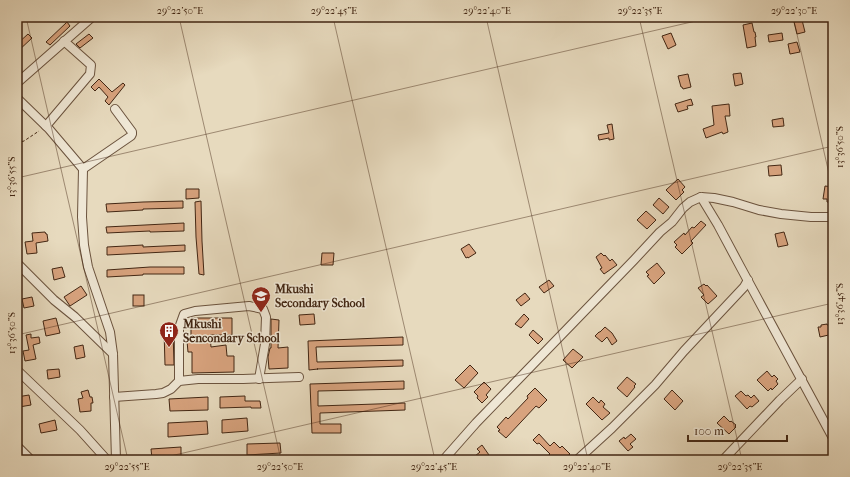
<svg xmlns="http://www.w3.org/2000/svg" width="850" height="477" font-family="'IM FELL French Canon',serif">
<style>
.building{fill:#d8a37e;stroke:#422613}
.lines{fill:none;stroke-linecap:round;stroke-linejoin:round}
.minor-casing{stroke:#6b533e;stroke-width:10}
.path{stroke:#422613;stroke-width:1;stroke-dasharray:3 2;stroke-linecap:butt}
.minor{stroke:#efe7d5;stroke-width:8}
.ticks{fill:none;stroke:#422613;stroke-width:1;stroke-opacity:0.45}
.labels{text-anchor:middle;stroke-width:3;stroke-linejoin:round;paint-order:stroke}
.poi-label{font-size:12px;font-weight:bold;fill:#422613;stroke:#efe7d5;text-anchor:start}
.neatline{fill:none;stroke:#422613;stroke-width:1.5}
.ticks-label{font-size:10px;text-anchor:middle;fill:#422613}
</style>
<rect width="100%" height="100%" fill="#e7dabe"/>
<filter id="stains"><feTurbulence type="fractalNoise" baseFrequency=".005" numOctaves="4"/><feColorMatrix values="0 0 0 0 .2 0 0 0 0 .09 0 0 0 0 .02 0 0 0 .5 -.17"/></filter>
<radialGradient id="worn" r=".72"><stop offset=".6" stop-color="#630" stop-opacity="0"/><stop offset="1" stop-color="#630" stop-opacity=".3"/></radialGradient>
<!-- building -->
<g class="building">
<path d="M802 20 805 32 797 34 794 22Z"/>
<path d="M67 22 70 26 50 45 46 42Z"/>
<path d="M752 23 754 32H755L756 37H755L756 46 747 48 743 25Z"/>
<path d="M671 33 676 45 668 49 662 36Z"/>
<path d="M782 33 783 40 769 42 768 35Z"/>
<path d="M28 34 32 38 17 52V44Z"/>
<path d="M89 34 93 38 80 48 76 44Z"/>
<path d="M797 42 800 52 790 54 788 44Z"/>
<path d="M741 73 743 84 735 86 733 74Z"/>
<path d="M688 74 691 87 683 89 682 87H681L678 76Z"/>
<path d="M99 79 112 92 123 83 125 85 109 105 105 101 108 97 99 87 95 91 91 87Z"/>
<path d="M691 99 693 105 687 106 688 109 678 112 675 104Z"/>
<path d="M729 104 730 116H725L728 132 723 134 722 132 706 138 703 129 714 125 712 106Z"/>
<path d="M783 118 784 126 773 127 772 120Z"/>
<path d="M612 124 614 139 609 140V138L599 140 598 135 609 133 607 125Z"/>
<path d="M781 165 782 175 769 176 768 166Z"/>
<path d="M678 179 685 187 682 190 684 192 676 200 666 190Z"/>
<path d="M825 186 833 187V203L827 202V199H823Z"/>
<path d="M186 189H199V198L186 199Z"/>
<path d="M659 198 669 207 663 214 653 205Z"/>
<path d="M183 201V208L143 209V210L107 212 106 204 143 202Z"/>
<path d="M201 201 202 241 204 275 199 274 196 237 195 202Z"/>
<path d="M646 211 656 220 647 229 637 220Z"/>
<path d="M701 221 706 225 691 241 693 243 682 254 675 247 677 245 674 242 684 233 685 235 692 227 694 228Z"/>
<path d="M184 223V231L150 232V231L107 233 106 227Z"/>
<path d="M45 232 46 234H47L48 241 36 243 37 253 27 254 25 242 33 241 32 233Z"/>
<path d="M784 232 788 245 778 247 775 234Z"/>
<path d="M469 244 476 253 468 258V257L466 258 461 249Z"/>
<path d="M143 245V247L185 245V251L107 255V247Z"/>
<path d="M322 253H334L333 265H321Z"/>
<path d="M601 253 604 256 605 255 610 261 612 259 617 265 604 274 600 269 602 268 596 257Z"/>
<path d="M657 263 665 273 654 284 647 276 649 275 646 272Z"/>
<path d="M62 267 65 277 54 280 52 269Z"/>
<path d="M150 267H184V274H143V275L107 277V270Z"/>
<path d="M549 280 554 286 544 293 539 287Z"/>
<path d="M704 284 706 286 707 285 717 296 708 304 701 297 704 295 698 288Z"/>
<path d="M81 286 87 295 70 306 64 297Z"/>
<path d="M525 293 530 299 521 306 516 300Z"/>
<rect x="133" y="295" width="11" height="11"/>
<path d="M32 297 34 306 24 308 22 299Z"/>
<path d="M314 314 315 324 300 325 299 315Z"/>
<path d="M524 314 529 319 521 328 515 324Z"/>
<path d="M56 318 60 333 46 336 43 321Z"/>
<path d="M191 318H232V335H210L211 347 226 345 227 356H234V372L192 373V352H188L187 341 191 340Z"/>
<path d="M271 319 279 320 278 348 288 347V368L269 369 268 357 270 348H271Z"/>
<path d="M827 324V325H831L833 334 820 337 818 327H821V325Z"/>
<path d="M605 327 612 333 617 341 612 345 607 337 602 342 595 336 599 332H600Z"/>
<path d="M164 330H173L174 365H165Z"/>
<path d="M533 330 543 339 538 344 529 335Z"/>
<path d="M31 334V338L39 337 40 343 33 345 36 359 25 361 23 351 29 350 26 335Z"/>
<path d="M403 337V345L316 347 317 362 403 360V366L317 369H318L309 370 308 341Z"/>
<path d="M83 345 85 357 76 359 74 347Z"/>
<path d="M573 349 583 357 572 368 563 360Z"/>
<path d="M470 365 478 373 464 388 455 380Z"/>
<path d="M59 369 60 377 48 379 47 370Z"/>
<path d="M767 371 772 377 774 375 778 379 776 381 778 384 772 390 771 388 768 391 757 380Z"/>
<path d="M627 377 636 384 634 386 635 387 627 397 617 388Z"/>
<path d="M404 381V389L318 391V406L405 403V410L320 413V424H341V433H312L310 384Z"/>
<path d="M484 382 491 389 486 395 488 397 482 403 477 398 478 396 474 392Z"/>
<path d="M535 388 547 400 539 408 536 406 506 438 498 431 500 430 497 427 506 417 508 419 528 398 527 396Z"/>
<path d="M88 390 90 397H92L93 403H91V411L80 412 78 399 83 398 81 392Z"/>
<path d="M672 390 683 401 675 410 664 399Z"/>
<path d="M741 391 746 396 748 395 751 398 754 395 759 401 752 407 750 406 747 409 735 396Z"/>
<path d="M29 395 31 405 19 407 17 397Z"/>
<path d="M245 396V401H260L261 408H251V407L220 408V397Z"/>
<path d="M208 397V410L170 411 169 399Z"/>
<path d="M593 397 599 403 601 400 605 404 603 407 610 413 602 420 586 404Z"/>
<path d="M724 416 730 422 731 421 736 425 735 426 736 427 729 434 717 423Z"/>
<path d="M247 418 248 431 222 433V420Z"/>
<path d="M55 420 57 430 41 433 39 424Z"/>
<path d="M207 421 208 434 168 437V423Z"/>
<path d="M539 434 550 446 554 442 560 448 562 446 570 454 563 460H543L550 454 539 443 537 444 533 440Z"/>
<path d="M631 434 636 439 630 444 633 447 628 451 619 441 624 437 625 439Z"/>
<path d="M280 443 281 453 247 455V444Z"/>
<path d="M482 445 489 455 483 460H470L480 452 477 449Z"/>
<path d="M181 447V458L152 459 151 449Z"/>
</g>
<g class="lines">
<defs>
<g id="minor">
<path d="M17 83 91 18"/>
<path d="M17 98 49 129 83 169 82 217 84 245 88 267 110 332 113 354 116 460"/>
<path d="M46 126 90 74 91 65 64 41"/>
<path d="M83 169 131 136 132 134V132L115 109"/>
<path d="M701 197 718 225 741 268 833 438"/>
<path d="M17 263 54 300 75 317 113 354"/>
<path d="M17 370 80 430 107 460"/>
<path d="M179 381V328L184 314 195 311 249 306 263 309 266 317 265 344 259 379"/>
<path d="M114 397 156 394 163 393 171 389 179 381 198 379H243L299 377"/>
<path d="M17 446 31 460"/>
<path d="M445 460 446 457 476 423 634 260 660 232 672 222 683 208 690 202 701 197 714 198 733 202 759 210 781 214 811 217H833"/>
<path d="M577 460 612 428 655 385 684 351 744 287 748 280"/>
<path d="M723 460 780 400 802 379"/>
</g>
</defs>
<!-- minor casing -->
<use href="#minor" class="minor-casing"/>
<!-- path -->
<path class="path" d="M17 143 24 141 39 131"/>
<!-- minor -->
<use href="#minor" class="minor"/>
</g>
<!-- ticks -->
<path class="ticks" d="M26 17 128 460M179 17 281 460M333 17 435 460M486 17 588 460M639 17 742 460M793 17 833 191M17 21 34 17M17 178 713 17M17 335 833 146M153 460 833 303"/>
<!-- icons -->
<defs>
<symbol id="school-pin" viewBox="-11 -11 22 30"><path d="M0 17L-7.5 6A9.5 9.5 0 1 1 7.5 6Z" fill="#8f2418" stroke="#efe7d5"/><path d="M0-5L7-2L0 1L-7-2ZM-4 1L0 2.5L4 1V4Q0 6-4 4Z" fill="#fff"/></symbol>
<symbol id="building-pin" viewBox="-11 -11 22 30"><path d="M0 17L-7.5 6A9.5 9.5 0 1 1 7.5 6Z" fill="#8f2418" stroke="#efe7d5"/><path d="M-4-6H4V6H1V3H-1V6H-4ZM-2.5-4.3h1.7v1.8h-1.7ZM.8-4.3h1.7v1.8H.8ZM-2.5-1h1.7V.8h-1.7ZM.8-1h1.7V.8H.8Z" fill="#fff"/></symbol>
</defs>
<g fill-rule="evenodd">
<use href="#school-pin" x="250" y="285" width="22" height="30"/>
<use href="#building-pin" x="158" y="320" width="22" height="30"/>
</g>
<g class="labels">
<!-- poi labels -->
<g class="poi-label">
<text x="275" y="293">Mkushi<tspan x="275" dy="14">Secondary School</tspan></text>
<text x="183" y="328">Mkushi<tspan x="183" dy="14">Sencondary School</tspan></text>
</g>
</g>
<!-- margin -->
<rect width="850" height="477" fill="none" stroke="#e7dabe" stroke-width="44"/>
<!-- scale -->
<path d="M688 435v6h99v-6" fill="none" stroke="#422613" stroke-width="2"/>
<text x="694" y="435" font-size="12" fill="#422613" stroke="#efe7d5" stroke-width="3" paint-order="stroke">100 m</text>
<rect x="22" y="22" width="806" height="433" class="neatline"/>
<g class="ticks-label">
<text x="180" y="14">29°22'50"E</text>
<text x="334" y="14">29°22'45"E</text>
<text x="487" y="14">29°22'40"E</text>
<text x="640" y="14">29°22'35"E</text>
<text x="794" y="14">29°22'30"E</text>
<text transform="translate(839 147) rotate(-90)" y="4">13°36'50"S</text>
<text transform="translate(11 177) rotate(-90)" y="4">13°36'55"S</text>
<text transform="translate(839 304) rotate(-90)" y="4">13°36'45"S</text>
<text transform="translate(11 333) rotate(-90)" y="4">13°36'50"S</text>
<text x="127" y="470">29°22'55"E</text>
<text x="280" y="470">29°22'50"E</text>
<text x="434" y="470">29°22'45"E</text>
<text x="587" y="470">29°22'40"E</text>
<text x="740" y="470">29°22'35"E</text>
</g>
<rect width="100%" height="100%" filter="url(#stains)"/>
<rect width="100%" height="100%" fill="url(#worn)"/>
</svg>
